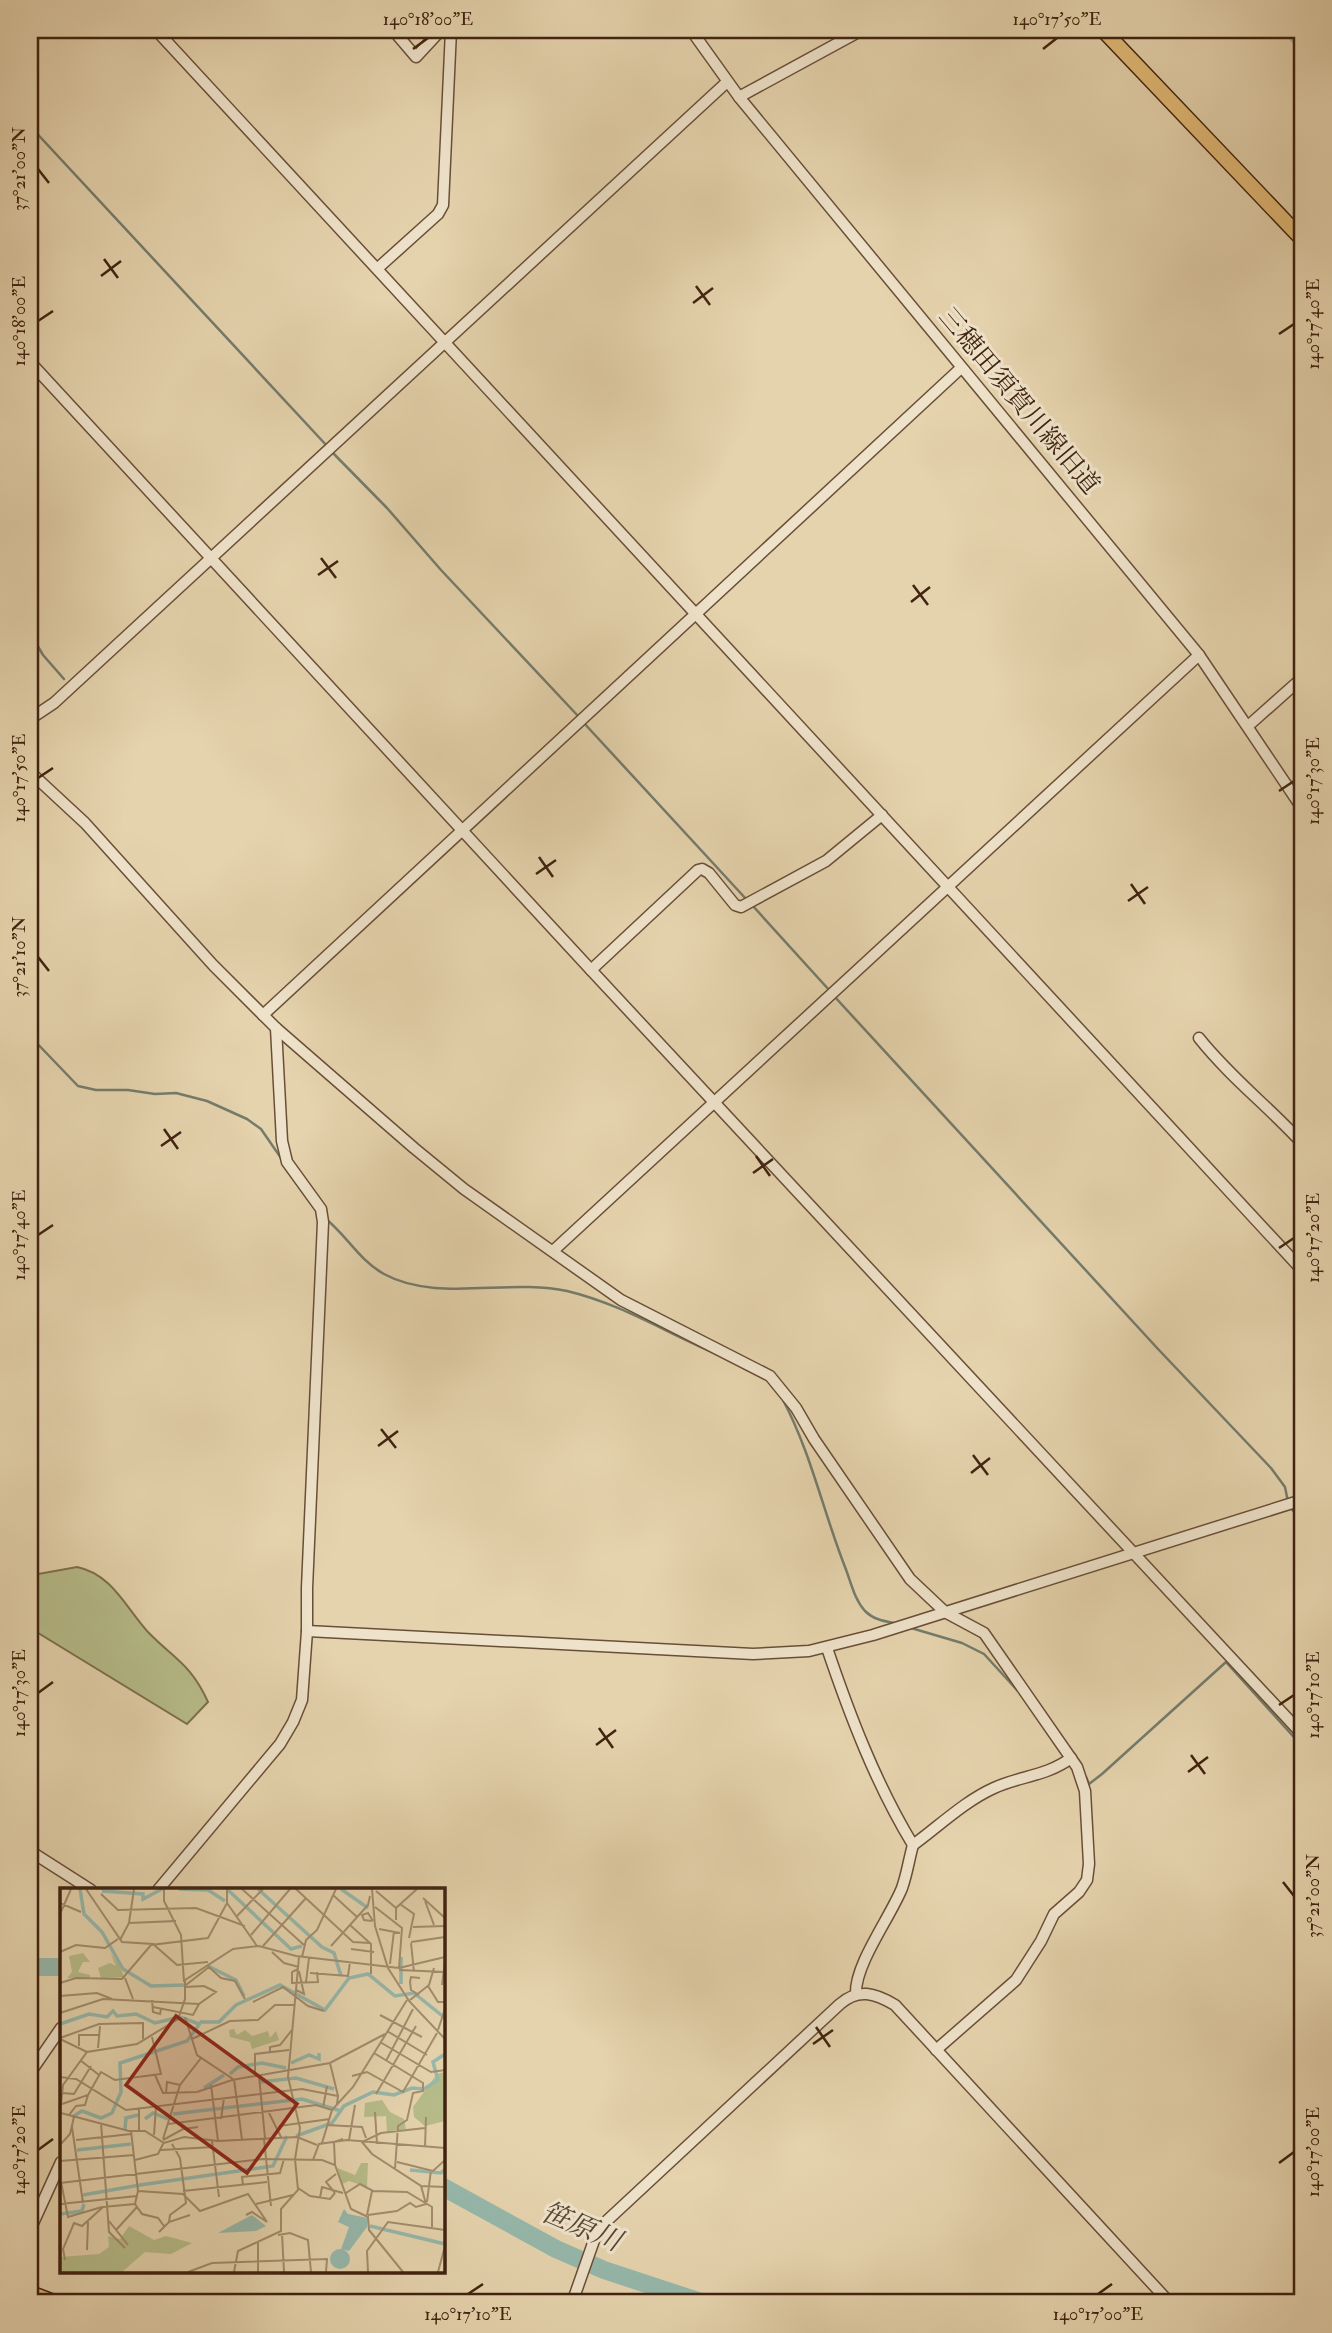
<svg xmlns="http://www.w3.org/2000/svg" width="1332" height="2333" viewBox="0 0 1332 2333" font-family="'IM FELL Double Pica','Noto Serif JP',serif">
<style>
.green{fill:#b6bc89;stroke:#7b704c;stroke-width:2}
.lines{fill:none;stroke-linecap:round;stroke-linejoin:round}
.stream{stroke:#747c6d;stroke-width:2.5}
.river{stroke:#96b8ab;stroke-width:18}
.minor-casing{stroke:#694f37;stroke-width:13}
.major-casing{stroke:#402310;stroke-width:17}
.minor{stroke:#eee2ca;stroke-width:10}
.major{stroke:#e2ba76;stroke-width:14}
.ticks{fill:none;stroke:#402310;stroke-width:2.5}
.labels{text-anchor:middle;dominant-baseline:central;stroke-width:6;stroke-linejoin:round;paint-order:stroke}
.street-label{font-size:26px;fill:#402310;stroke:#eee2ca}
.water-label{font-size:28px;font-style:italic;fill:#564837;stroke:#eee2ca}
.inset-river{fill:none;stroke:#96b8ab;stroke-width:3.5}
.inset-road{fill:none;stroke:#a38d6e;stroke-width:2}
.view{fill:#8f2418;fill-opacity:0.15;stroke:#8f2418;stroke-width:3.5}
.inset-edge{fill:none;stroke:#402310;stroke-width:3.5}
.neatline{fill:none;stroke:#402310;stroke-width:2.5}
.ticks-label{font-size:18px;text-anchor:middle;fill:#402310}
</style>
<rect width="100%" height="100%" fill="#e5d3ad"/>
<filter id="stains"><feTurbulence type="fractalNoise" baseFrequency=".00286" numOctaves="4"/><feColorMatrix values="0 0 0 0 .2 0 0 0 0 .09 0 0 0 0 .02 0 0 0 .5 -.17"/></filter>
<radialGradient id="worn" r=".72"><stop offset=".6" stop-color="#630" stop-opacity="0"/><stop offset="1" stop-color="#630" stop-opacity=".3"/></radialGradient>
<path class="green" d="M77,1567C112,1574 126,1608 148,1632C174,1659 191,1664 208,1702L187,1724L30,1628V1571L33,1575Z"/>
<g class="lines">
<g class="stream">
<path d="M30,126L328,447"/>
<path d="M332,452L387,508L441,570L579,717"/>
<path d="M30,633L43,655L64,679"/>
<path d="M583,722L747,900"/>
<path d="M752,905L830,991"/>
<path d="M834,996L1158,1349L1271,1468L1285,1487L1288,1502"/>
<path d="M30,1036L78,1086L96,1090H128L155,1094L176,1093L207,1101L247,1119L261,1129L281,1158"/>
<path d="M283,1165L312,1205"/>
<path d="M326,1219C347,1236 360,1261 384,1274C437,1303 509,1278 567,1291C622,1304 668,1334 719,1355"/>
<path d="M783,1400C811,1453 823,1511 845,1567C851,1582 854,1599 865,1611C873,1619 883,1621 894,1623"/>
<path d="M1291,1508L1294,1512L1302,1510"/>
<path d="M911,1628L962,1643L984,1654L1017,1690"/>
<path d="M1086,1777L1089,1784L1102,1774L1226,1662L1302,1746"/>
</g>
<g class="river">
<path d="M1293,30L1302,40"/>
<path d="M30,1967H61"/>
<path d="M443,2187L556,2249L604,2270L704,2303"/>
</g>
<defs>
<g id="minor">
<path d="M156,30L1302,1270"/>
<path d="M393,30L416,57L441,30"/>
<path d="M691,30L739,97L1199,655L1302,808"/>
<path d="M739,97L862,30"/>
<path d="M378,268L438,214L443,205L451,30"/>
<path d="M30,362L591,970L1302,1734"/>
<path d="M30,719L54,703L727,82"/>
<path d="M1248,726L1302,678"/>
<path d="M30,772L85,823L213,965L276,1028L414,1148L464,1189L621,1300L770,1376L796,1408L814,1439L910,1579L945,1612L984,1633L1077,1767L1085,1791L1089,1864L1087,1880L1079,1892L1054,1914L1041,1941L1016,1980L936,2050"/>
<path d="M591,970L698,870L702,869L709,873L735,905L741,907L826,861L882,815"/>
<path d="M263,1015L961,368"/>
<path d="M1199,1038C1230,1077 1269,1107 1302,1143"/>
<path d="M553,1251L1199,655"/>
<path d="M307,1631L753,1654L809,1651L873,1635L1302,1500"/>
<path d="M827,1648C850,1716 876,1784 913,1845C939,1826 965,1801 994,1788C1020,1776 1047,1776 1071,1758"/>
<path d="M30,1851L91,1890"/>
<path d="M158,1890L280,1744L293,1722L302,1700L307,1631V1588L323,1222L321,1209L287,1162L282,1141L276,1028"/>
<path d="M856,1993C855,1964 891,1916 902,1888C907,1874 909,1859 913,1845"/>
<path d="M30,2073L61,2028"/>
<path d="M30,2230L61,2162"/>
<path d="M572,2303L598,2229L840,2004C858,1988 875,1993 895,2005L1170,2303"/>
</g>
<g id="major">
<path d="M1103,30L1302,239"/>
<path d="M30,2293L56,2303"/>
</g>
</defs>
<use href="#minor" class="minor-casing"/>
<use href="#major" class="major-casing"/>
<use href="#minor" class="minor"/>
<use href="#major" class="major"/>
</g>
<path class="ticks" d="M413,49L428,38M1043,49L1057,38M38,169L49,183M104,259L118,278M101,276L121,261M696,286L710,305M693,303L713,288M38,321L53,311M1279,334L1294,324M321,558L336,578M318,575L338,561M913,585L928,605M911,602L930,587M38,778L53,768M1279,791L1294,781M539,857L553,877M536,874L556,860M1131,884L1145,904M1128,901L1148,887M38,957L49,971M164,1129L178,1149M161,1146L181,1132M756,1156L770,1176M753,1173L773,1159M38,1235L53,1225M1279,1248L1294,1238M381,1429L396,1448M378,1446L398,1431M973,1455L988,1475M971,1473L990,1458M38,1693L53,1682M1279,1705L1294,1695M599,1728L613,1748M596,1745L616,1730M1191,1755L1205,1774M1188,1772L1208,1757M1283,1882L1294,1896M816,2027L830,2047M813,2044L833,2030M38,2150L53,2139M1279,2163L1294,2152M468,2294L483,2284M1098,2294L1112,2284"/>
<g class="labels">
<g class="street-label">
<text transform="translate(1019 401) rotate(50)">三穂田須賀川線旧道</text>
</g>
<g class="water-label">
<text transform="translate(581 2227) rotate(23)">笹原川</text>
</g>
</g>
<g transform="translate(60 1888)">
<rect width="385" height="385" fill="#e5d3ad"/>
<path d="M50,64L60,79L64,89L41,90L38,80L50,75L56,78ZM23,65L30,74H23L18,84L30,87V91L7,90L12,84L9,68ZM174,141L177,147L185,142L192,148L208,143L210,150L216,143L219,152L192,161L190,154L170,149L169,142ZM385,184V233L365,238L354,229L353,219L377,186ZM322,212L330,224L344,231L346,241L327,244L326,228L304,229L305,215ZM301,275H308L307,299L289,293L282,296L277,280L295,287ZM69,338L94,352L106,348L132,355L111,366L85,364L62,384H2L0,369L39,366L49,359L48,348L60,351Z" fill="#b6bc89"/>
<path d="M284,321L288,326L308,330L307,339L289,363L281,361L289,339L278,334ZM192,327L206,338L196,343L158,345ZM270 371a10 10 0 1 1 20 0a10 10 0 1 1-20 0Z" fill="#96b8ab"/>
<path class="inset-river" d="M20,1L24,26L42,44L63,81L91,98L125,97M119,1L148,2L165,13M198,1L262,59L274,65L281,88M281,1L308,20M168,2L231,61L242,58M42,3L83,6V11L102,1M341,69V96M148,78L176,92L184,108M0,136L29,126L47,129L53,123L57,128L76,126L95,135L120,129L139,136M231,175L249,167L259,171V165M170,186L178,179L202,175L226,180M200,194L236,190L274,201M144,200L164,187M113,226L242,211L281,223M12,229L22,223L41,230L52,225L61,204L60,175L127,153L141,134H159L176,117L220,97L265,122L289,90L308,86L335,108L354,105L385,130M85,231L93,225L108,231M65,241L66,230L78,227M236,248L272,235L284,218L313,204L334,207L352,200L364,201L378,192L373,174L385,166M17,262L71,256M350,282L381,285L385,281M80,297L213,278L227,248M23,307L80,297M0,326L22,323L24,316M310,338L385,356"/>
<path class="inset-road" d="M26,1L62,54L93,56L117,77L148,74M104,1V13L121,47L124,94M182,1L244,57M236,1L293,54L310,55M312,1L315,38L328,80L349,113L385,151M316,3L336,20M41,6L58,22L136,20L185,38M273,7L297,29M363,10L385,30M365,13L374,37M0,15L21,24M167,15L197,58M340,16L354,26L349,50M315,19L342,40L339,80M0,26L11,1M177,28L203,1M336,32V20L357,1M312,33L304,32L302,27L308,25L313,33M69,35L116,33M290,37L311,56V86M353,39L385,38M319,41L340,45M191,47L230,1M60,52L69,35L74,1M351,54L385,49M351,55L354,84M203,58L246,10M271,58L308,17L310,8M291,61L314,64M0,64L16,57L45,60L58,51M212,64L224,75L239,79M242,69L246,52L257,42L276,1M330,76L334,43M238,81L232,84V95L258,94L257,84M339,82L385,84M250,85L288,88L290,74M65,90L73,111M246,94L249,70M0,95L16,90L62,91L91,57L148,50L167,15V1M126,97L149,79L161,90L175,93L185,111M382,97L385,73M368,98L378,114H385M236,102L244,106L239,83M359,107L351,102L350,94L351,89L360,90M0,108L37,105L52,111M92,112L93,124L100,126L101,121M350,112L369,97L374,80M193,114L223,99L248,118L264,123M93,119L133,127L139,116L156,104L144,98L125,99M0,125L43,111L139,116M320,127L362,149M125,129L137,167L173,191M378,142L385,121M327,143L367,167M0,150L39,136L83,135V151M0,151L27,164M132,151L170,133L198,132L215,117H235M320,154L371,184L385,182M19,158V147H40M38,160L40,138M210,164V159L220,157L232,142M314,165L363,195V203L353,205L347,232L338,238L335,281M20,172L39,187M326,173L353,121M270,175L278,208M95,187L103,205L137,204L172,192L270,175L325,146M199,188L205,250M292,188L307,184L343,204L377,145M0,189L16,191L66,222L242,201L278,208L277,216M195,189V166L229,162M174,191L182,252M151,197L158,253M2,205L14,206L31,178M106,205L107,194L120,197M316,206L356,138M2,216L28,207L41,184L55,192L101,186L92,149M79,220V242M263,220L267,198M315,224L317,256M1,225L69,243H85L104,255L124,249L158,253L237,249L257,257M209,225L222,251M0,226L3,197L27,164L77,156L118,131L125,111V92L173,61L199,58L236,68L339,80L385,69M9,227L16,218L25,217L28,207M161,231L164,210M41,235L49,344L65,360M108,236L256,217L272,222M267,237L302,239L306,250M219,238L270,231M12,239L23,315M365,240L321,245L302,254L312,266L361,298L366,316M71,243L78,303L75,316M94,247L96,218M103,251L120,197L141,170M204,251L211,318M16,252L71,246M103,252L123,241L138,239M289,252L295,217M152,253L159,309M262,255L272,222L293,199L347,112M0,257L10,246L14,229M365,259L366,229M101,262L153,259M75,272L98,266L104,254M253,272L259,256L287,252L385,260M0,273L74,267M337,274L373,283L385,272M275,277L274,254L283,251M1,294L8,329L42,319M0,295L203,271L262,272L275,277L291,321L308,329L309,342L343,384M183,297L182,289L220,285L224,271M361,298L385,299M238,300L250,308L270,311L275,305M78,303L123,306L140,323L188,306L207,334L192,324L186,327M123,303L207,294M275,305L266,294L276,286M286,305L300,296L313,303L347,304L372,319V339M260,310L262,299L283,305M367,314L371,282M0,316L77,308M75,316L82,326L98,330L104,338M196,316L233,307M307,327L312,303M308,327L337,323L350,315L356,319L366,316M49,333L68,357M109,334L110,327L126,315L120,270L112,256M56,342L77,319M99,344L109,334L130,327M222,346L224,384M218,347L230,345L248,352L251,384M198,355V384M27,362L28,334M5,372L3,361L14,335L22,338L43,319L75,316M128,384L152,375L267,371L266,384M174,384L178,363L221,343V321L238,302L235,271L240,240L228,189L239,69M308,384L307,363L328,334L385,342M378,384L385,358"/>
<path class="view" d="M116,128L237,216L187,285L66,197Z"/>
<rect width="385" height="385" class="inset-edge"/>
</g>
<rect width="1332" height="2333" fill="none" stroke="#e5d3ad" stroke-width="77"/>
<rect x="38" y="38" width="1256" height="2256" class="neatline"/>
<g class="ticks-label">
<text x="428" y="25">140°18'00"E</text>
<text x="1057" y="25">140°17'50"E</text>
<text transform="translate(19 169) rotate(-90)" y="6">37°21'00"N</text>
<text transform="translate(19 321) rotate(-90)" y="6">140°18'00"E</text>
<text transform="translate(1313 324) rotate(-90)" y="6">140°17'40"E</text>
<text transform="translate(19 778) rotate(-90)" y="6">140°17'50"E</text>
<text transform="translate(1313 781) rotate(-90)" y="6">140°17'30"E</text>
<text transform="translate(19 957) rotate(-90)" y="6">37°21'10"N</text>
<text transform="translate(19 1235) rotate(-90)" y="6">140°17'40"E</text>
<text transform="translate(1313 1238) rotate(-90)" y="6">140°17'20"E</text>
<text transform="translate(19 1693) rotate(-90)" y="6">140°17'30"E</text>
<text transform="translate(1313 1695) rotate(-90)" y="6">140°17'10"E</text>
<text transform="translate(1313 1896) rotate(-90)" y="6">37°21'00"N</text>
<text transform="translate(19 2150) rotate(-90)" y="6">140°17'20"E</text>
<text transform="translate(1313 2152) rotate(-90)" y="6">140°17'00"E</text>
<text x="468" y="2320">140°17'10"E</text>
<text x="1098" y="2320">140°17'00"E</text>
</g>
<rect width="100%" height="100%" filter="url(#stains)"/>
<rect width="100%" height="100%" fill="url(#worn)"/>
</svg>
